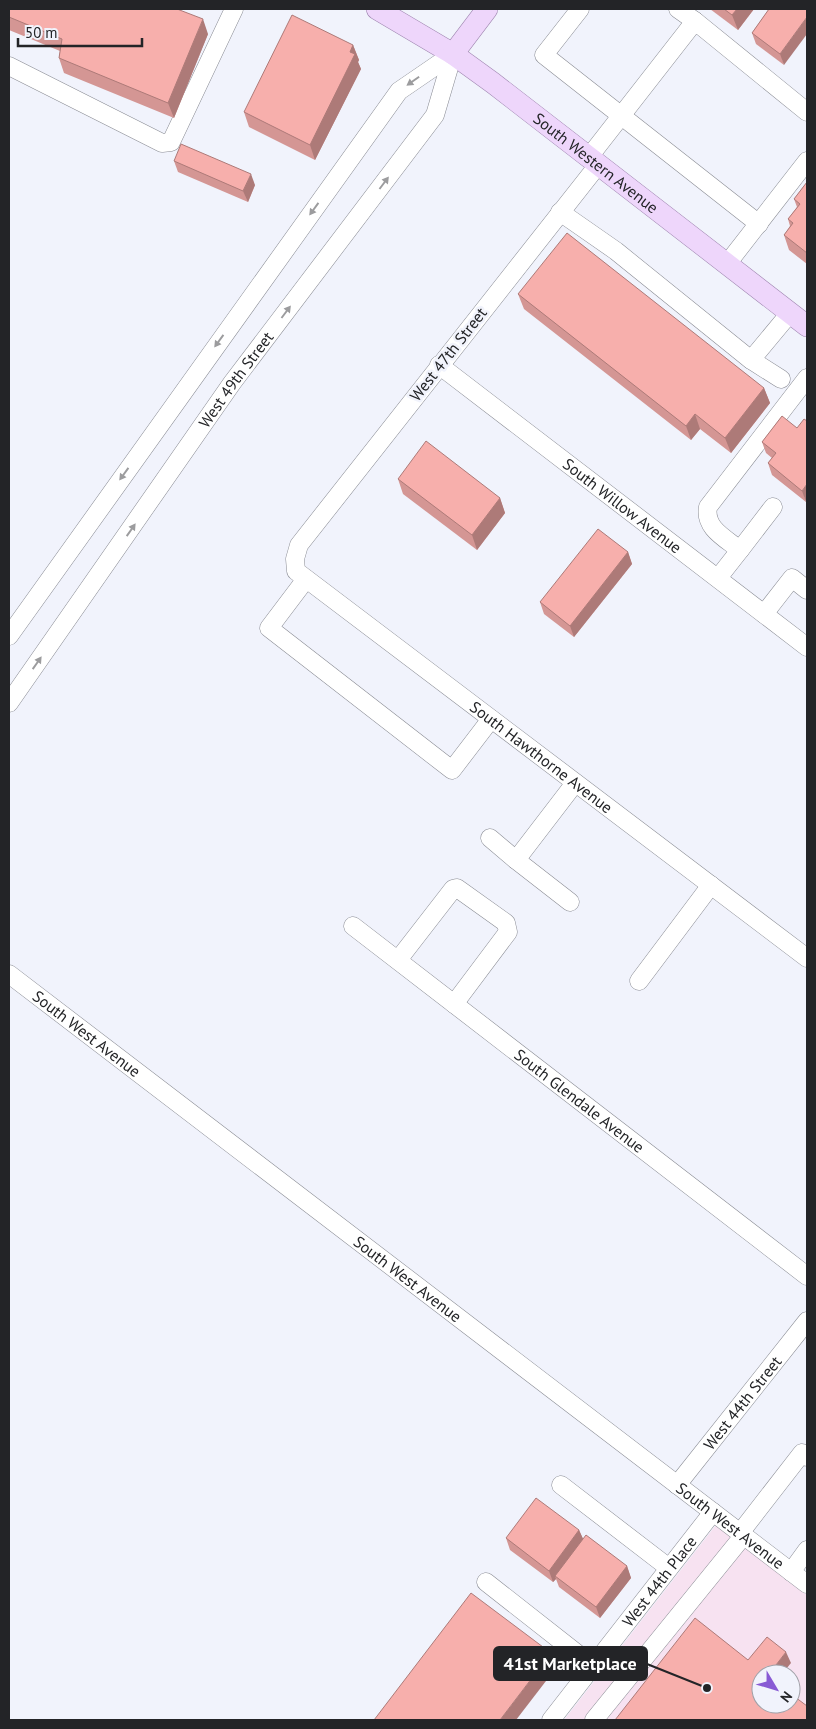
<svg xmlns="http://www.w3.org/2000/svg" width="816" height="1729" viewBox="0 0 816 1729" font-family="'PT Sans',sans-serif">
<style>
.commercial{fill:#f7e2f1;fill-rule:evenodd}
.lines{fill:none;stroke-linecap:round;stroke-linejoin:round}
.minor-casing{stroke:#898b93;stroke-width:19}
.major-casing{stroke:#9f86b0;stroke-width:22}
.minor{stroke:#fff;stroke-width:18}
.major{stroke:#eed6fb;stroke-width:21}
.wall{fill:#d49694}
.shaded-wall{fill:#ad7a78}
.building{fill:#f7afac;stroke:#ad7a78}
.oneway{fill:#9c9c9e}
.labels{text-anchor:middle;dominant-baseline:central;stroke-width:5;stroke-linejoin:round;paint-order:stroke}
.street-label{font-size:16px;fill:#232427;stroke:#f1f3fc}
.leader{fill:none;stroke:#232427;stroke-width:2}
.callout-dot{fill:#232427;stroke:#f1f3fc;stroke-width:2}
.callout{fill:#232427;stroke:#232427;stroke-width:2}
.callout-label{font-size:18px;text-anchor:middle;font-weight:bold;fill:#fff}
</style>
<rect width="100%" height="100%" fill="#f1f3fc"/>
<path class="commercial" d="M716,1525L807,1595V1720H564ZM761,1674H791V1704H761Z"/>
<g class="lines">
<defs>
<g id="minor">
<path d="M580,9L544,55L759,224"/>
<path d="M678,9L695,21"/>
<path d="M9,66L162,143L171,142L234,9"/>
<path d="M589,157L695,21L807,112"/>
<path id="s1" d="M598,165L299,545L295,559L296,571L807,958"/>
<path d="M560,212L616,251L751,360"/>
<path d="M727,264L807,161"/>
<path id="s2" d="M439,365L807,647"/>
<path d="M781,379L751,360L790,313"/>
<path d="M740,550L773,507"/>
<path d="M718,578L740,550C725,538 704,528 708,507L807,378"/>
<path d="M306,579L269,628L452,770L491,719"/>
<path d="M764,614L792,578L807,590"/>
<path d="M9,636L399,91L453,54"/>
<path id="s3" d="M9,703L232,383L435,115L453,54"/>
<path d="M490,838L516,860"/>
<path d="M570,902L516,860L575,783"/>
<path id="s4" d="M353,926L807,1276"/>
<path d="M398,960L453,889L457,888L506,923L508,932L454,1004"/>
<path id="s5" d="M9,974L807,1584"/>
<path d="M639,981L711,885"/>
<path d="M561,1485L669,1568"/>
<path id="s6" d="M677,1485L807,1321"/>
<path d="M740,1533L802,1453L807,1457"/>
<path d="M791,1572L807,1550"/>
<path d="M486,1582L593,1666"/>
<path id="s7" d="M551,1720L713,1512"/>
<path d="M594,1720L744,1535"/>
</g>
<g id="major">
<path id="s8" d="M377,9L453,54L493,83L807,326"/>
<path d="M453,54L487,9"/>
</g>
</defs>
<use href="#minor" class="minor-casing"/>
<use href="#major" class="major-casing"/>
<use href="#minor" class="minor"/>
<use href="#major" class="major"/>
</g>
<g class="wall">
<path d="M9,9L208,34L174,118L64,73L59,58L60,51L9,30Z"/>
<path d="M710,9H754L738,30Z"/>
<path d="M769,9L784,65L756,44L752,33Z"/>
<path d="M353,45L359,60L358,62L361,69L315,160L249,127L244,112Z"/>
<path d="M174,161L255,185L248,202L178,172Z"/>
<path d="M807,182V264L789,250L784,235L790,226L788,219L797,207L794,199Z"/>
<path d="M518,294L764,388L770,403L731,453L700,429L691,440L524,309Z"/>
<path d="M782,416L806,502L772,475L768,463L772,458L766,453L762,442Z"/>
<path d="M398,479L500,498L505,513L477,550L403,494Z"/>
<path d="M628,552L632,564L574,637L544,614L540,602Z"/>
<path d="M579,1530L583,1539L627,1566L631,1578L600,1618L559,1587L556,1579L553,1582L510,1550L506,1538Z"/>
</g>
<g class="shaded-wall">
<path d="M737,9H754L738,30L732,15Z"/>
<path d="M807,17V34L784,65L780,54Z"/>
<path d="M203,19L208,34L174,118L168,103Z"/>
<path d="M353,45L359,60L358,62L361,69L315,160L310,145Z"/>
<path d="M251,174L255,185L248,202L243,191Z"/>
<path d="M764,388L770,403L731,453L725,438Z"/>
<path d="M695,414L700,429L691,440L686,426Z"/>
<path d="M807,484V501L806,502L802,491Z"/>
<path d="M500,498L505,513L477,550L472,535Z"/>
<path d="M628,552L632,564L574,637L570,626Z"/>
<path d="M579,1530L584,1541L555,1576L556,1579L553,1582L549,1571Z"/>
<path d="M627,1566L631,1578L600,1618L596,1607Z"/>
<path d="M786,1652L791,1663L782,1674H769Z"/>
<path d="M551,1653L556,1668L516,1720H500Z"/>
</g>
<g class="building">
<path d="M9,9H177L203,19L168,103L59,58L62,39L9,17Z"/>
<path d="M724,9H737L732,15Z"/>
<path d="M769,9H807V17L780,54L752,33Z"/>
<path d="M292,15L353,45L350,52L355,54L310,145L244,112Z"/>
<path d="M181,144L251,174L243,191L174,161Z"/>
<path d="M807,182V253L784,235L793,223L788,219L800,204L794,199Z"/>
<path d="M567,233L764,388L725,438L695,414L686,426L518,294Z"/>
<path d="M782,416L797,428L804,419L807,421V484L802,491L768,463L776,453L762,442Z"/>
<path d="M426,441L500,498L472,535L398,479Z"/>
<path d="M598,529L628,552L570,626L540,602Z"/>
<path d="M536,1498L579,1530L549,1571L506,1538Z"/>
<path d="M586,1535L627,1566L596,1607L555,1576Z"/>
<path d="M471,1593L551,1653L500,1720H374Z"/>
<path d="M695,1618L748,1660L767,1637L786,1652L769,1674H761V1704H791V1694L807,1706V1720H615Z"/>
</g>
<defs><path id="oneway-solid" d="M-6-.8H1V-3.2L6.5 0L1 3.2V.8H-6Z" transform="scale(1.25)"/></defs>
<g class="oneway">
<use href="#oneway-solid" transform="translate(413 81) rotate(145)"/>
<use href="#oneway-solid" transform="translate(384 183) rotate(-53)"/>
<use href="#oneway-solid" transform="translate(314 209) rotate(126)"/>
<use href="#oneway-solid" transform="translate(286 312) rotate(-53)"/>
<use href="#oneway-solid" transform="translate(219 341) rotate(126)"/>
<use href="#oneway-solid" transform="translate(124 474) rotate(126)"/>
<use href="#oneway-solid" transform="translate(131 530) rotate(-55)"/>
<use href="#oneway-solid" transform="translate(37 663) rotate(-55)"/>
</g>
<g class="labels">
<g class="street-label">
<text stroke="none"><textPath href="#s8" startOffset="268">South Western Avenue</textPath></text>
<text transform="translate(448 354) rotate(-52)">West 47th Street</text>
<text stroke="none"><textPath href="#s3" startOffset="395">West 49th Street</textPath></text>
<text stroke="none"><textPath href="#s2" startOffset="231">South Willow Avenue</textPath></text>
<text stroke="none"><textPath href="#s1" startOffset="818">South Hawthorne Avenue</textPath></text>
<text stroke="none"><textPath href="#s5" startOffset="98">South West Avenue</textPath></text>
<text stroke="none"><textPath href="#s4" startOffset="286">South Glendale Avenue</textPath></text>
<text stroke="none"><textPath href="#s5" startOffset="502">South West Avenue</textPath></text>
<text stroke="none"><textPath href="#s6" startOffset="105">West 44th Street</textPath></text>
<text stroke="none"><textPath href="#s5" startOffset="908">South West Avenue</textPath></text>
<text stroke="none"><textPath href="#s7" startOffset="176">West 44th Place</textPath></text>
</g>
</g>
<path class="leader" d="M707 1688L647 1664"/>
<circle class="callout-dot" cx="707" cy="1688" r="5"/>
<rect class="callout" x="494" y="1647" width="153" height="33" rx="5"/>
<g class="callout-label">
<text x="570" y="1670">41st Marketplace</text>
</g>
<rect width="816" height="1729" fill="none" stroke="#232427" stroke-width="20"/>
<g transform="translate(776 1689) rotate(128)"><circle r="24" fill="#f1f3fc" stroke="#9fa0a7"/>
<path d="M0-4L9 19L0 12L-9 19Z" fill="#885ad4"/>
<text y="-8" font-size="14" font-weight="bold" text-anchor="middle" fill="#232427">N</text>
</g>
<path d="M18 38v8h124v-8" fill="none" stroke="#232427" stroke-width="2.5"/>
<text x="25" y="38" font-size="15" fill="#232427" stroke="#f1f3fc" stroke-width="4" paint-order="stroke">50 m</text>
</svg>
